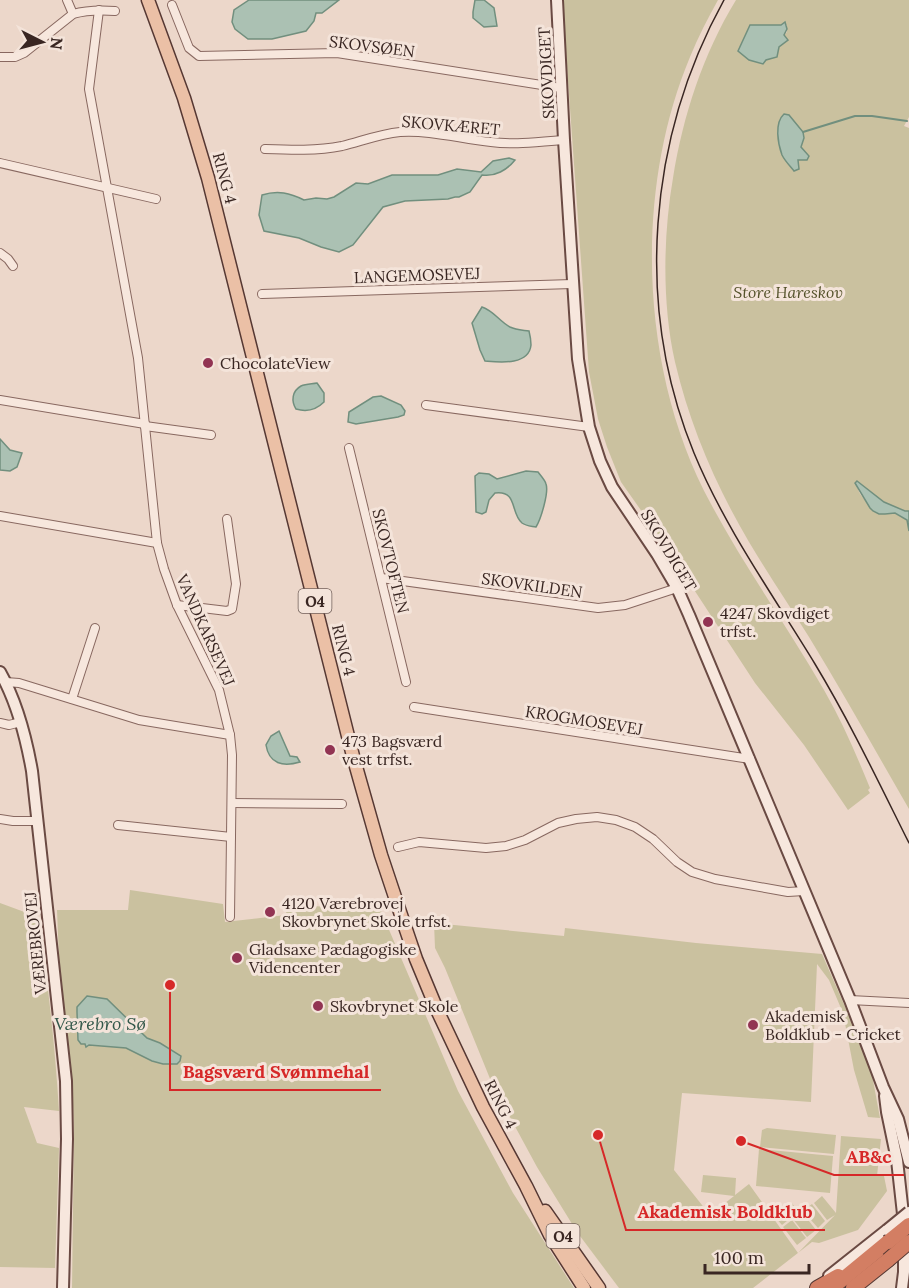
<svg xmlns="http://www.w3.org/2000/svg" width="909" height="1288" viewBox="0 0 909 1288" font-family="Lora,serif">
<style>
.green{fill:#cac19f;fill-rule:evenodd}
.water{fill:#abc1b3;stroke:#718f7e;stroke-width:1.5}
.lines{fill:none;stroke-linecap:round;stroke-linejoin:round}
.stream{stroke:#718f7e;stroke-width:2}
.street-casing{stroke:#886860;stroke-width:10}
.secondary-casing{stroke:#6a4a43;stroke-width:14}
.primary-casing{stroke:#563833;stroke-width:15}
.highway-casing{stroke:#563833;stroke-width:16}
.street{stroke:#f7e7dd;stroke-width:8}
.secondary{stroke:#f7e7dd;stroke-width:10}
.primary{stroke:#ebc0a6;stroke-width:12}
.highway{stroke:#d37e63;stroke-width:14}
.tram{stroke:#392622;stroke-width:1.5}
.secondary-bridge-casing{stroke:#6a4a43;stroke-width:14;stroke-linecap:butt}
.highway-bridge-casing{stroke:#563833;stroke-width:16;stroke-linecap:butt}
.secondary-bridge{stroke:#f7e7dd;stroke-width:10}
.highway-bridge{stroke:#d37e63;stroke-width:14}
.poi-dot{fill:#923453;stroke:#f4e4da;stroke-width:2}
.labels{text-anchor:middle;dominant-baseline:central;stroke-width:6;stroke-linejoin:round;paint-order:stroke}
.shield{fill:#f4e4da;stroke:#715f59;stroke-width:1.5}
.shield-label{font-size:15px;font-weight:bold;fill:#392622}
.street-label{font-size:16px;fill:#392622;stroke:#f4e4da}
.park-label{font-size:16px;font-style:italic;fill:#54522a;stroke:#f4e4da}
.poi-label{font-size:16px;fill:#392622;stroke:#f4e4da;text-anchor:start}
.water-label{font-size:18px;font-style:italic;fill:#33584a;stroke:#f4e4da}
.leader{fill:none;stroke:#d62828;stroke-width:2}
.callout-dot{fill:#d62828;stroke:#f4e4da;stroke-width:2}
.callout-label{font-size:18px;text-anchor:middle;font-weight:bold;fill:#d62828;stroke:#f4e4da;stroke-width:6;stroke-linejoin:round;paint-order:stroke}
</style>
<rect width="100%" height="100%" fill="#ecd7ca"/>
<g class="green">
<path d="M564,0H718C708,18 698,37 690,57C633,193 640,374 711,504C745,568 788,627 824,690C842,721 856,754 870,788L868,790L870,793L848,810L804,745L755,683L657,533L621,482L607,447L598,419L589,372L564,25Z"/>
<path d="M736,0H909V117L904,126L909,128V511H905L884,502L857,481C856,498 873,506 885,514L894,513L907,520L909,529V809C876,752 844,694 809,637C789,605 768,574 749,542C716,486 690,426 675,362C662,304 663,236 673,178C683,116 703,54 736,0ZM750,25H787V32L784,35L787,40L779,47L776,57L765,60L738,51ZM789,115L804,138L800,147L807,160L798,159Z"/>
<path d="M130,890L223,904L225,922L286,915L287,904L381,911L458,1091L513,1193L574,1288H72L74,1132L72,1078L59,959L57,910H128Z"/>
<path d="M0,903L38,917C48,981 55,1046 59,1111L24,1107L37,1143L59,1148L55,1268L0,1267Z"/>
<path d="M434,923L564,936L565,928L696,943L822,954L870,1064L880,1118L868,1117L854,1070L843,1013L829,980L817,964L811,1102L682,1093L674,1170L710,1215L734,1196L701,1192L703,1175L736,1178L735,1195L749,1184L798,1253L835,1215L827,1220L814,1203L822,1196L836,1213L841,1136L881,1139L877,1176H884L887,1191L858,1230L819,1243L812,1242L753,1288H619L577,1232L537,1167L493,1086L445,968L435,948Z"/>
<path d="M767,1128L836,1135L834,1154L760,1147L762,1130Z"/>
<path d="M759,1149L833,1156L830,1193L756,1186Z"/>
<path d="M792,1203L798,1212L782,1225L774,1216Z"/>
<path d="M812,1204L825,1221L818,1228L803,1211Z"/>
<path d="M802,1212L816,1230L807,1237L793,1219Z"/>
<path d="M792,1220L806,1238L797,1245L783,1227Z"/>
</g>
<g class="water">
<path d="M249,0H339L322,13H316L314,21L306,31L272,39H248L235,29L232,22L234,10Z"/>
<path d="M475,0H484L494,8L497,26L484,27L473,18V12Z"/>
<path d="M785,22L787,29L784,35L788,40L779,47L777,57L766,60L763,64L749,60L738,51L750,25H781Z"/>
<path d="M784,114L789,115L803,132L804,138L801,147L809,156L807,160H798L799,169L794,171C790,166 785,161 782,155C778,144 774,123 784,114Z"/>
<path d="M509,158L515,160C507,170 495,177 482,175L470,192L459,197H455L448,199L405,201L383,207L353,245L339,252L321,247L299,238L264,231L259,215L262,195C278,190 290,193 304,200L316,198L327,199L334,197L356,183L368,184L392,175H438L457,169L481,172L493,161Z"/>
<path d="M482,307C494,311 499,321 510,327C516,330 522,330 529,331C530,335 531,341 531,345C529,366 498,362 485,361L480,350L472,323Z"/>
<path d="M317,383L324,393V402C316,410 306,412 296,409C291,401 292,391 301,386C306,384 312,384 317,383Z"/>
<path d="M381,396L401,405L405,411L404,415L398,417L356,424L348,422L349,412L373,397Z"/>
<path d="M0,439L10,450L22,453L17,467L10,471L0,470Z"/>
<path d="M526,471L538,472C541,476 545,480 546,484C549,492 541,519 536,527C531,526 526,526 522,523C510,513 518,490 495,493L489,500L486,512L482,514L476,512L475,476L479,473L489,474L497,479Z"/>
<path d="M857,481L884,502L905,511H909V531L907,520L895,513L885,514H879L873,511L870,508L855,483Z"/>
<path d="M279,731L290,756L297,757L300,762C283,767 269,764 266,745L271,736Z"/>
<path d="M87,996L107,999L147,1038L160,1043L181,1056L180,1061L177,1064H163L152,1061L126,1048L89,1045L86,1047L85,1044H81L78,1040L77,1012V1007Z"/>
</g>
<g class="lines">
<path class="stream" d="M803,132L855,116H872L907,121"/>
<defs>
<g id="street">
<path d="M67,0L73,14"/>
<path d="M172,5L189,48L199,56L337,53L561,88"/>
<path d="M99,10L89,89L138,358L157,543L164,569L177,605L219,690L230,735L232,755L230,917"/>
<path d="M0,57H15L24,53L73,14C87,10 101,10 115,11"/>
<path d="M265,149C291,150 317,151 342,146C362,141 380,134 400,132C430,130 461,139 491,142C515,145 540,142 564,140"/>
<path d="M0,163L156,199"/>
<path d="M0,253L8,259L13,266"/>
<path d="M262,294L572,284"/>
<path d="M0,400L145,424"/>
<path d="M426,405L589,427"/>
<path d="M145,426L211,435"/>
<path d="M349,448L406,682"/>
<path d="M0,516L157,543"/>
<path d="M381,578L598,608L625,605L677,588"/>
<path d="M177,605L227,611L232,609L236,584L227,519"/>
<path d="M6,682L19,683L139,720L230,735"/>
<path d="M72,699L95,628"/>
<path d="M414,707L750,759"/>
<path d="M0,723L9,725L21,722"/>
<path d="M232,803L342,804"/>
<path d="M0,819L13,821H37"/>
<path d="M118,825L231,837"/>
<path d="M398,847L419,842L486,848L506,846L525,840L558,823L576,819L597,817L616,820L635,827L653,839L677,862L692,872L715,879L788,892L804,891"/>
<path d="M850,1000L909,1003"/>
</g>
<g id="secondary">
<path d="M557,0L564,140L578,359L589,427L600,461L612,487L657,554L677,588L689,615L850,1000L883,1087L898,1119L909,1162"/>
<path d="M0,672C17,702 26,737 32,771L66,1081L67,1139L63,1288"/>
<path d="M885,1096L887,1112L897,1160L904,1223"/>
<path d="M829,1276L887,1230"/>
<path d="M902,1288L904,1272V1241"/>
</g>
<g id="primary">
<path d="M148,0L184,98L208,178L353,756L381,855L400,912L416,959L438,1012L483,1107L526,1186L550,1235L584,1288"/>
<path d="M545,1211L599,1288"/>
</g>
<g id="highway">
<path d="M817,1288L838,1276"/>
<path d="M832,1288L888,1242"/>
<path d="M853,1288L888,1260"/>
</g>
</defs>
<use href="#street" class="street-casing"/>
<use href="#secondary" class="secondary-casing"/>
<use href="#primary" class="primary-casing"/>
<use href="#highway" class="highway-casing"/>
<use href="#street" class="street"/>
<use href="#secondary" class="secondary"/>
<use href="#primary" class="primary"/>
<use href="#highway" class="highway"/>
<path class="tram" d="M724,0C648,138 634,306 694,453C725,528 773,595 815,664C850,722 879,783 909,843"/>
<defs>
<path id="secondary-bridge" d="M887,1230L909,1212"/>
<g id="highway-bridge">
<path d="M888,1242L909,1225"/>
<path d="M888,1260L909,1242"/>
</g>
</defs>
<use href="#secondary-bridge" class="secondary-bridge-casing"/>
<use href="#highway-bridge" class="highway-bridge-casing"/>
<use href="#secondary-bridge" class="secondary-bridge"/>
<use href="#highway-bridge" class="highway-bridge"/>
</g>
<g class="poi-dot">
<circle cx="208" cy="363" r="6"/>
<circle cx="708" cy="622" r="6"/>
<circle cx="330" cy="750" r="6"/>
<circle cx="270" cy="912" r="6"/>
<circle cx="237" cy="958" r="6"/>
<circle cx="318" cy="1006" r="6"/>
<circle cx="753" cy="1025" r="6"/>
</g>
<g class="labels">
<g class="shield">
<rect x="298.5" y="589" width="33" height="24" rx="4.5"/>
<rect x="546.5" y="1224" width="33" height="24" rx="4.5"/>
</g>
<g class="shield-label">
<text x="315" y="601">O4</text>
<text x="563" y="1236">O4</text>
</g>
<g class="street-label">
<text transform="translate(372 46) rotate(7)">SKOVSØEN</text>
<text transform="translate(546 73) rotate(-93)">SKOVDIGET</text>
<text transform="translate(451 125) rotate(5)">SKOVKÆRET</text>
<text transform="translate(225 178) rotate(75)">RING 4</text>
<text transform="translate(417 275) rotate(-2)">LANGEMOSEVEJ</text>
<text transform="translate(669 550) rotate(59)">SKOVDIGET</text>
<text transform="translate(391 561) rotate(76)">SKOVTOFTEN</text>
<text transform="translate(532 585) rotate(8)">SKOVKILDEN</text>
<text transform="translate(206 630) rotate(66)">VANDKARSEVEJ</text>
<text transform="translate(344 650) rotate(76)">RING 4</text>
<text transform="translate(584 720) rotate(9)">KROGMOSEVEJ</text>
<text transform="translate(35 943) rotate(-96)">VÆREBROVEJ</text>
<text transform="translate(501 1104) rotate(63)">RING 4</text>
</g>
<g class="park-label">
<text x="788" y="292">Store Hareskov</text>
</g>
<g class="poi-label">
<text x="220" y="363">ChocolateView</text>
<text x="720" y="613">4247 Skovdiget<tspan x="720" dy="18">trfst.</tspan></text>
<text x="342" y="741">473 Bagsværd<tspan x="342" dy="18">vest trfst.</tspan></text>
<text x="282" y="903">4120 Værebrovej<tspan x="282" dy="18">Skovbrynet Skole trfst.</tspan></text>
<text x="249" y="949">Gladsaxe Pædagogiske<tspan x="249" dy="18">Videncenter</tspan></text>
<text x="330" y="1006">Skovbrynet Skole</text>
<text x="765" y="1016">Akademisk<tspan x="765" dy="18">Boldklub - Cricket</tspan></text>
</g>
<g class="water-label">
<text x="100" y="1023">Værebro Sø</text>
</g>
</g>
<path class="leader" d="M170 985L170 1090H381M741 1141L834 1175H904M598 1135L626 1230H825"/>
<g class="callout-dot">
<circle cx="170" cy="985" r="6"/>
<circle cx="741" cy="1141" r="6"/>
<circle cx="598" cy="1135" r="6"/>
</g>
<g class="callout-label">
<text x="276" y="1078">Bagsværd Svømmehal</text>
<text x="869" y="1163">AB&amp;c</text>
<text x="725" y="1218">Akademisk Boldklub</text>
</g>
<g transform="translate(42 42) rotate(96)" stroke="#f4e4da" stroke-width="4.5" paint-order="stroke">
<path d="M0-4.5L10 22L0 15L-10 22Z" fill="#392622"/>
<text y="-9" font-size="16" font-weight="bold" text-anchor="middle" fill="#392622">N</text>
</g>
<path d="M705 1264v9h104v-9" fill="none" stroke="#392622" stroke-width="3"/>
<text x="714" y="1264" font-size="18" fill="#392622" stroke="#f4e4da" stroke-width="4.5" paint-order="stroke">100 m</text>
</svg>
